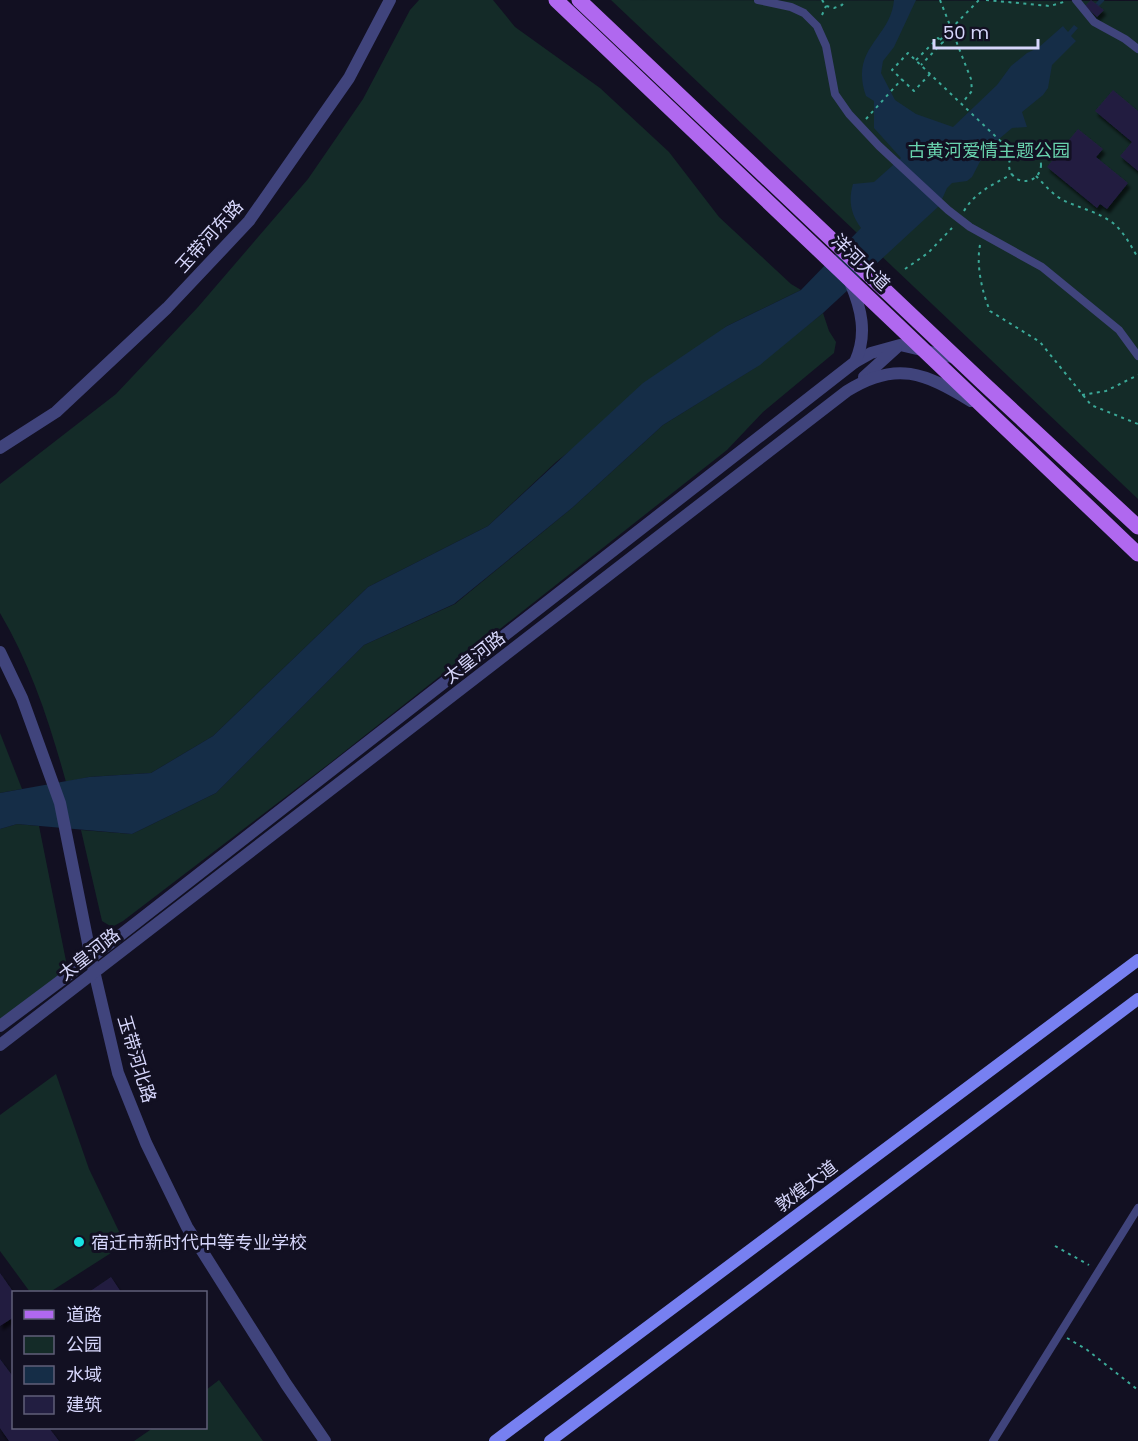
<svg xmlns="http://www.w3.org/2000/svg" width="1138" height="1441" viewBox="0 0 1138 1441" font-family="Poppins,'Noto Sans SC',sans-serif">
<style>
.green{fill:#142b28}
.water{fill:#152d47}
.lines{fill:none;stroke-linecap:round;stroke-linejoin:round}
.stream{stroke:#152d47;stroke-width:4.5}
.building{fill:#221e41;filter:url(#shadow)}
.path{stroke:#3ba998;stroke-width:2;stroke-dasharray:3 4.5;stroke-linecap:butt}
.service{stroke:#40447c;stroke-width:8}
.tertiary{stroke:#40447c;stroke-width:12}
.secondary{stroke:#7780f1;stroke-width:12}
.primary{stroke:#b068ef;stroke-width:15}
.poi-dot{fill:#18e4e4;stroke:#121022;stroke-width:2}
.labels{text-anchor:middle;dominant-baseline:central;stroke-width:6;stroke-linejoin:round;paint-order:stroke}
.park-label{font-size:18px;fill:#69d3ae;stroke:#121022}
.street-label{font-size:18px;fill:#d6d6fb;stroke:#121022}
.poi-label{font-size:18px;fill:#d6d6fb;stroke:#121022;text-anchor:start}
</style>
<defs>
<filter id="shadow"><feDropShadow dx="2.5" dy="4.5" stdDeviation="1.5" flood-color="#0009"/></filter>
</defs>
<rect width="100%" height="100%" fill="#121022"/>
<g class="green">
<path d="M419,0H493L515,27L600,88L669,152L719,217L791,284L801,290L727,326L556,462L488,526L368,587L213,736L151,773L89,777L66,782C50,724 31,665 0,613V484L116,394L198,307L308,179L363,99L410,10Z"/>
<path d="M611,0L1138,1V499Z"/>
<path d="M823,313L829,331L836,342L834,353L763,412L727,450L330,763L123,921L112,927L102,921L81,830L132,834L216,793L364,645L455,604L572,508L663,425L753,369Z"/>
<path d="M0,733L22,789L0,793Z"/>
<path d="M17,824L39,826L66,961L62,973L0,1019V829Z"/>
<path d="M56,1074L89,1169L125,1244L50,1292H30L0,1251V1115Z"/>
<path d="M219,1380L263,1441H134L153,1428H206V1390Z"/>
</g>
<path class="water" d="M894,0H916L894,47L883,61L881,73L895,100L916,114L953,127L997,85L1011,66L1027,53L1038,48L1063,26L1068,32L1074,25L1078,28L1071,36L1076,41L1052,65L1048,88L1043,95L1022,112L1027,127L1012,128L986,150L972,177L967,181L952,183L947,188L939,206L823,313L760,365L663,425L572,508L454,604L364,645L216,793L132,834L17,824L0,829V793L89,777L151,773L213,736L368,587L488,526L643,383L727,326L801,290L861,228C851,214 848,201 853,184L874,182L901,158L874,128V101L866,96C849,48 891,38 894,0Z"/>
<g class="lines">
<path class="stream" d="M1098,4L1102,0"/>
</g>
<g class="building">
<path d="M1091,0L1104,10L1097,17L1085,6Z"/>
<path d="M1113,90L1138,111V171L1120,156L1132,142L1095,111Z"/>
<path d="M1078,129L1103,149L1096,157L1128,183L1107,209L1100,204L1097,208L1047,167Z"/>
<path d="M0,1273L14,1293V1317L0,1326Z"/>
<path d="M111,1277L121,1292H89Z"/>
<path d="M0,1359L14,1378V1428H49L59,1441H9L0,1428Z"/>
</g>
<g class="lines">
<g class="path">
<path d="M822,0L826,6L834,8L842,5L845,0"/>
<path d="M940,0L971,79L972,91L962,103"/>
<path d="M986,0L1050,6L1067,1"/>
<path d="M822,15L826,6"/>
<path d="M940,40L979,0"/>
<path d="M916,60L938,38L943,42L921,65"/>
<path d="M930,74L914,91L892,70L908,53L1014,154"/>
<path d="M866,119L902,79"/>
<circle cx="1025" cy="165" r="16"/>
<path d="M1036,176C1044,184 1051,193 1061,199C1078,208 1097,211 1113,223C1124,232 1131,246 1138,258"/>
<path d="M964,211C975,192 994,184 1012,174"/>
<path d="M980,245C976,265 982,292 990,311L1040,342L1091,405L1138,424"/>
<path d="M905,269L928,253L952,228"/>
<path d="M1082,395L1106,391L1138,375"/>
<path d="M1055,1246L1089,1265"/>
<path d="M1067,1338L1086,1349L1138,1390"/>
</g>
<g class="service">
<path d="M758,0L791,7L804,13L817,26L826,46L835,94L849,114L879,146L948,210L970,227L1042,267L1119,330L1138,356"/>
<path d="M1076,0L1094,22L1125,39L1138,49"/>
<path d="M993,1441L1138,1208"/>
</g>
<g class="tertiary">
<path d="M855,362L871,353L900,345L956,358"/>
<path d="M864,377L896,348"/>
<path d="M0,448L56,412L167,308L249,221L349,78L390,0"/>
<path d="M0,652L22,698L60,803L91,958L118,1073L146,1143L187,1227L286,1384L325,1441"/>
<path d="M0,1026L91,958L855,362C868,334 861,308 850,282"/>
<path d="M0,1045L847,391C896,360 925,373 971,401"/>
</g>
<g class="secondary">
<path d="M495,1441L1138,960"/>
<path d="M550,1441L1138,999"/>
</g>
<g class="primary">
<path d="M556,0L1138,554"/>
<path d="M579,0L983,383L1138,527"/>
</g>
</g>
<circle class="poi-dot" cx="79" cy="1242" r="6"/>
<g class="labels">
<g class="park-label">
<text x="989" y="150">古黄河爱情主题公园</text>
</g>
<g class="street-label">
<text transform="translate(209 236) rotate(-48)">玉带河东路</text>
<text transform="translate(861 262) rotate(44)">洋河大道</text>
<text transform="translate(474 657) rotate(-38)">太皇河路</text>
<text transform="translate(89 954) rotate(-38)">太皇河路</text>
<text transform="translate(137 1059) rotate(73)">玉带河北路</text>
<text transform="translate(806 1186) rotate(-37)">敦煌大道</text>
</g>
<g class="poi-label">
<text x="91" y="1242">宿迁市新时代中等专业学校</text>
</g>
</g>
<rect x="12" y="1291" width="195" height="138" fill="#121022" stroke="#605f79" stroke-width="1.5"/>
<rect x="24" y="1310" width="30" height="9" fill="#b068ef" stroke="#605f79" stroke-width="1.5"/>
<text x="66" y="1321" font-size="18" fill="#d6d6fb">道路</text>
<rect x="24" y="1336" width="30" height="18" fill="#142b28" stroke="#605f79" stroke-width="1.5"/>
<text x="66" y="1351" font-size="18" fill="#d6d6fb">公园</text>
<rect x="24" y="1366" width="30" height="18" fill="#152d47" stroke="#605f79" stroke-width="1.5"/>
<text x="66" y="1381" font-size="18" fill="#d6d6fb">水域</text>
<rect x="24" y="1396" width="30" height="18" fill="#221e41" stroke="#605f79" stroke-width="1.5"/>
<text x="66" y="1411" font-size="18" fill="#d6d6fb">建筑</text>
<path d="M934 39v9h104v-9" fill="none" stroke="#d6d6fb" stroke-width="3"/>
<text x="943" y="39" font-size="18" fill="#d6d6fb" stroke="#121022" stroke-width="4.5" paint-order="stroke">50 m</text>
</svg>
